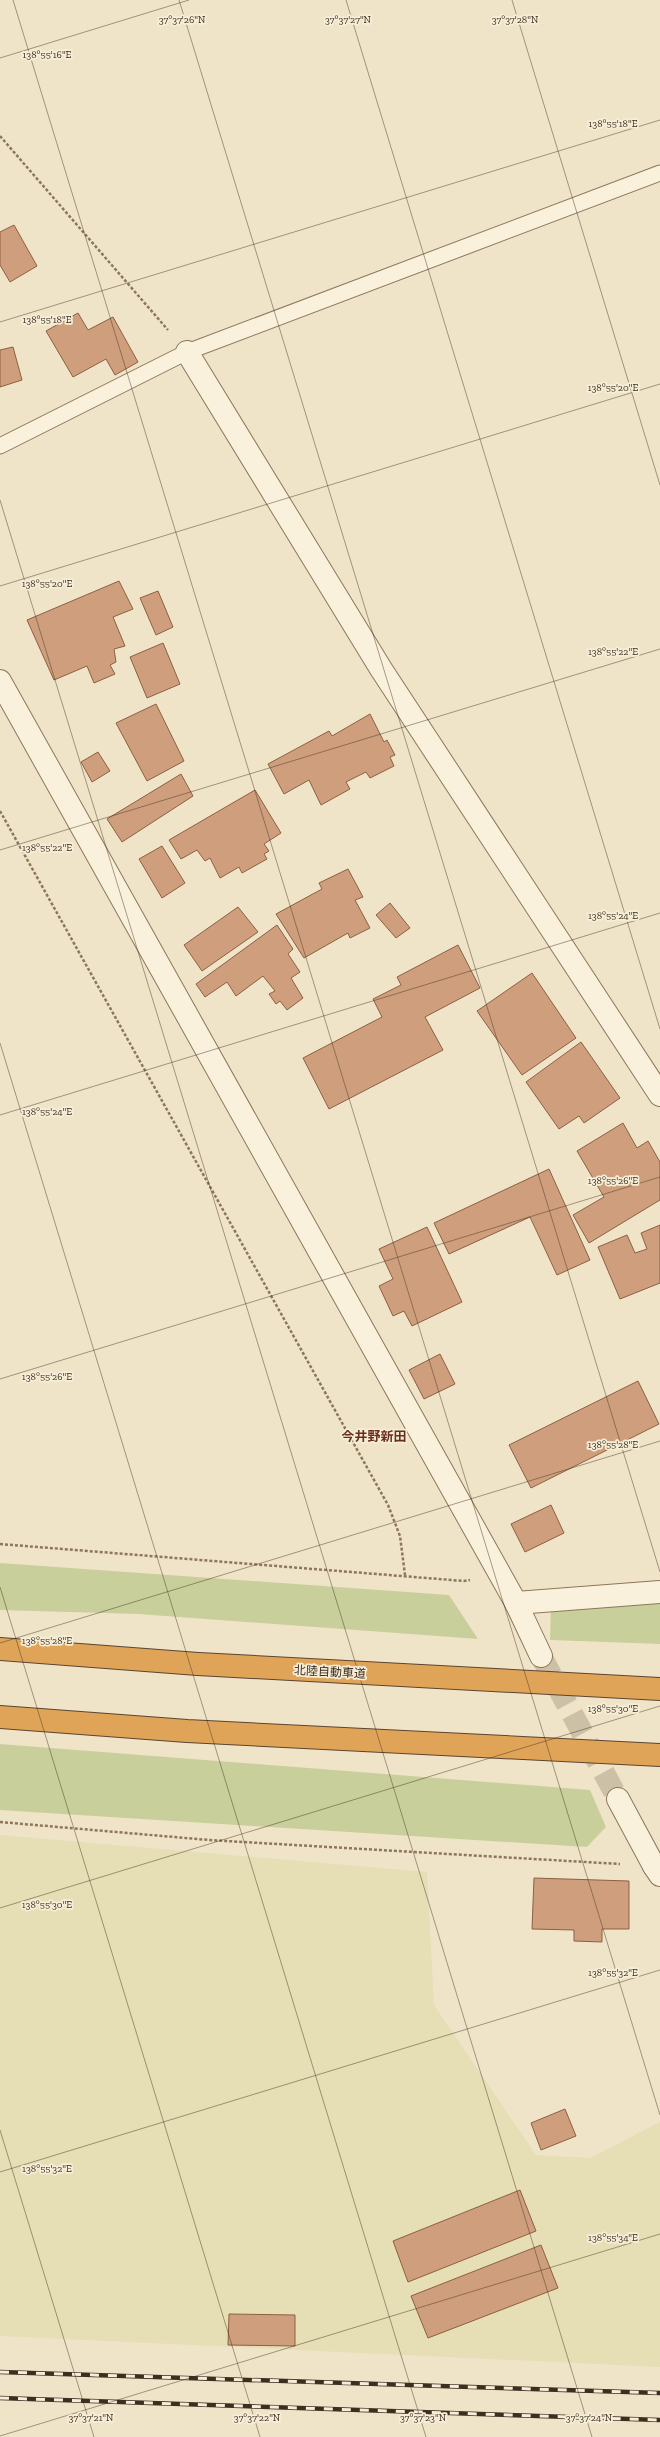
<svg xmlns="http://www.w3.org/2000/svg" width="660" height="2437" viewBox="0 0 660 2437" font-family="'Zilla Slab','Noto Sans JP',serif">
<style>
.farmland{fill:#e6deb5}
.green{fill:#c9cf9b}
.building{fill:#cf9f7d;stroke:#8d5f41}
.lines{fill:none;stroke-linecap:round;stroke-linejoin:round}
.tertiary-tunnel{stroke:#ccc0a6;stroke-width:22;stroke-dasharray:22 11;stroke-linecap:butt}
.service-casing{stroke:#8d765c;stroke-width:17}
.minor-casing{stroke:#8d765c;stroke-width:24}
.tertiary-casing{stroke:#8d765c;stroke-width:24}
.motorway-casing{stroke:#5b4430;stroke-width:24}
.path{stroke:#8d765c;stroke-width:2.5;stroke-dasharray:3 2;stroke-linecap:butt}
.service{stroke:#faf1dc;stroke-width:15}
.minor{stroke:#faf1dc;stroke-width:22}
.tertiary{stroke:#faf1dc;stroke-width:22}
.motorway{stroke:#e0a458;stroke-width:22}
.rail-casing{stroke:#3d2e20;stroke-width:4.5}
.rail{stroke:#f7eed8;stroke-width:3;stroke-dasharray:9;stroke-linecap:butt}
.ticks{fill:none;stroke:#3d2e20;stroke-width:1;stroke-opacity:0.45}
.labels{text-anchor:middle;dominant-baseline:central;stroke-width:3.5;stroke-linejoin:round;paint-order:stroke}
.street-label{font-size:12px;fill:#3d2e20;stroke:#f7eed8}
.neighbourhood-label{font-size:13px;font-weight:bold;fill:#6b2e1e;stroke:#f7eed8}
.ticks-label{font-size:10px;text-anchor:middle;fill:#3d2e20;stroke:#f7eed8;stroke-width:3.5;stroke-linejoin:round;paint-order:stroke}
</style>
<rect width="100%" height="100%" fill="#f0e4c8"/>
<path class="farmland" d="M0,1835L427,1872L434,2005L536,2155L590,2158L660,2122V2367L0,2336Z"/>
<g class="green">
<path d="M0,1563L449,1595L478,1639L138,1614L0,1610Z"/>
<path d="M660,1602V1644L550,1640L551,1605Z"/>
<path d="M0,1744L590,1790L606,1827L587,1847L0,1810Z"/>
</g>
<g class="building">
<path d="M14,225L37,266L10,282L0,265V232Z"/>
<path d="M78,313L88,330L113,317L138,362L115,375L106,359L73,377L46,331Z"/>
<path d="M13,347L22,380L0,387V350Z"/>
<path d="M119,581L133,609L113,617L125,646L114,649L116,662L110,665L115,674L94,683L87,666L54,680L27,620Z"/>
<path d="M158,591L173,627L156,635L140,598Z"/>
<path d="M163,643L180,684L147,698L130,657Z"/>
<path d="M156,704L184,761L147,781L116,723Z"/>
<path d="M370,714L384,742L387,740L395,755L390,757L394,766L370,778L366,772L346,782L350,789L321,805L309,780L284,794L268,764L329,731L332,736Z"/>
<path d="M98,752L110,771L92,782L81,762Z"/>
<path d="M181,774L193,796L122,842L107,819Z"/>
<path d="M255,790L281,833L264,844L269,851L264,854L267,859L242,873L239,867L220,878L210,858L205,861L197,850L181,859L169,840Z"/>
<path d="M162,846L185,883L162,898L139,859Z"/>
<path d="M348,869L363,897L355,900L370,928L350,938L348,933L304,958L276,914L322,889L319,883Z"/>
<path d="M390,903L410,928L396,938L376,915Z"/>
<path d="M238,907L258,932L202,971L184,945Z"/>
<path d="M277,925L293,949L288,954L300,972L291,978L303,998L287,1010L280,1001L276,1004L269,994L275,991L263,976L236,996L227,982L205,997L196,984Z"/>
<path d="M458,945L480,988L425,1017L443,1050L329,1109L303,1058L382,1017L373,999L401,985L397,977Z"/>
<path d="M532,973L576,1038L522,1075L477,1011Z"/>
<path d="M581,1042L620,1098L584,1123L579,1116L559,1129L526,1082Z"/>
<path d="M623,1123L637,1148L648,1141L660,1162V1200L589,1243L573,1215L604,1197L577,1151Z"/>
<path d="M549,1169L590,1260L557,1275L530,1217L449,1254L434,1223Z"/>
<path d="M660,1225V1283L620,1299L598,1247L627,1235L635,1253L647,1249L641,1233Z"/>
<path d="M427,1227L462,1302L412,1326L404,1311L393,1316L379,1286L393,1279L379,1249Z"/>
<path d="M440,1354L455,1384L424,1399L409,1370Z"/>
<path d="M638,1381L659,1424L531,1488L509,1445Z"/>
<path d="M551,1505L564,1533L525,1552L511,1524Z"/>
<path d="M534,1878L629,1881V1929H602V1942L574,1941V1930L532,1929Z"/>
<path d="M565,2109L576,2136L541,2150L531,2123Z"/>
<path d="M520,2190L536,2231L408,2282L393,2241Z"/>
<path d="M541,2245L558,2288L428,2338L411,2296Z"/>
<path d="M229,2314L295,2315V2346L228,2345Z"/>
</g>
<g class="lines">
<path class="tertiary-tunnel" d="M541,1656L618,1799"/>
<defs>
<path id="service" d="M0,446L187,352L660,173"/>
<g id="minor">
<path d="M187,352L381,669L660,1095"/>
<path d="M0,681L516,1603L541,1656"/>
<path d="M516,1603L660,1592"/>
<path d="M618,1799L654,1866H660"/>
</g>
<path id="tertiary" d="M654,1866L660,1875"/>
<g id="motorway">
<path d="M0,1649L198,1664L660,1689"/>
<path d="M0,1717L187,1731L660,1755"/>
</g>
</defs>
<use href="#service" class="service-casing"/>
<use href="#minor" class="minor-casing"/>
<use href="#tertiary" class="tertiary-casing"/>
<use href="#motorway" class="motorway-casing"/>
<g class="path">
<path d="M0,136L168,330"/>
<path d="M0,811L388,1505L400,1536L405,1575"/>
<path d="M0,1544L464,1581L470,1580"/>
<path d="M0,1822L209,1840L620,1864"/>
</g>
<use href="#service" class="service"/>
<use href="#minor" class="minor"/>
<use href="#tertiary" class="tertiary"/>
<use href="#motorway" class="motorway"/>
<defs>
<g id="rail">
<path d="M0,2372L660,2393"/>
<path d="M0,2398L660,2420"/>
</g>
</defs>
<use href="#rail" class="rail-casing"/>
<use href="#rail" class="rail"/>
</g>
<path class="ticks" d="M13,0L660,2115M179,0L660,1572M346,0L660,1029M512,0L660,485M0,58L189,0M0,322L660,120M0,500L592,2437M0,586L660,384M0,850L660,649M0,1043L426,2437M0,1115L660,913M0,1379L660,1177M0,1587L260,2437M0,1643L660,1441M0,1908L660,1706M0,2130L94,2437M0,2172L660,1970M0,2436L660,2234"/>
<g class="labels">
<g class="street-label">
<text transform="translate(330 1672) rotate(3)">北陸自動車道</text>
</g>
<g class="neighbourhood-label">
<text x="374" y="1436">今井野新田</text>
</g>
</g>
<g class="ticks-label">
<text x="182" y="23">37°37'26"N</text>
<text x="348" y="23">37°37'27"N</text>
<text x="515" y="23">37°37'28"N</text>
<text x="47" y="58">138°55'16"E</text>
<text x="613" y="127">138°55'18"E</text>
<text x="47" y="323">138°55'18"E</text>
<text x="613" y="391">138°55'20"E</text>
<text x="47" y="587">138°55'20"E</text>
<text x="613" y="655">138°55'22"E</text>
<text x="47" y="851">138°55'22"E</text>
<text x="613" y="919">138°55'24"E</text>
<text x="47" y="1115">138°55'24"E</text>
<text x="613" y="1184">138°55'26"E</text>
<text x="47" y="1380">138°55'26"E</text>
<text x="613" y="1448">138°55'28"E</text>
<text x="47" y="1644">138°55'28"E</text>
<text x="613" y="1712">138°55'30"E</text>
<text x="47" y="1908">138°55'30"E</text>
<text x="613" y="1976">138°55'32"E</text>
<text x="47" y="2172">138°55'32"E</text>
<text x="613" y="2241">138°55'34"E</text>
<text x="91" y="2421">37°37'21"N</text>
<text x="257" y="2421">37°37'22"N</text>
<text x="423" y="2421">37°37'23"N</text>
<text x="589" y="2421">37°37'24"N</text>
</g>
</svg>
